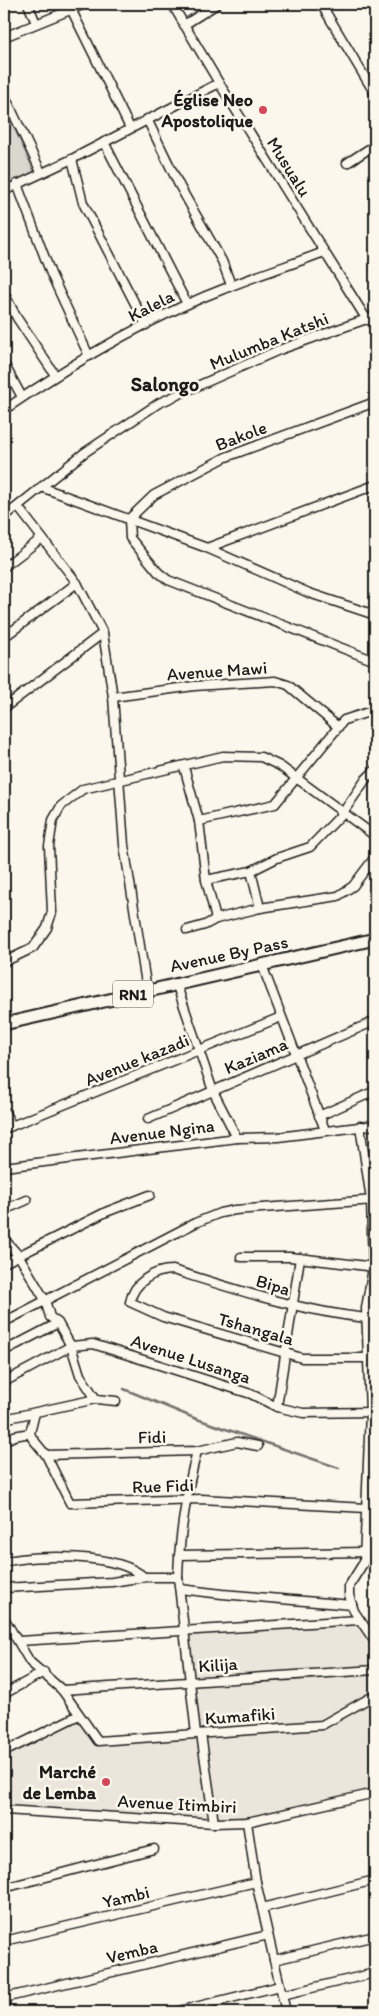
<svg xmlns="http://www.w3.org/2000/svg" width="379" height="2016" viewBox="0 0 379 2016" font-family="Itim,sans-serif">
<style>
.built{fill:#eae6dc}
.green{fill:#dad7ce;stroke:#7b7a75}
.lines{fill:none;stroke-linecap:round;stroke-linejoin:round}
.stream{stroke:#74726e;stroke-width:2.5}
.minor-casing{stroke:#1c1c1c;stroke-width:11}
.highway-casing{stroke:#1c1c1c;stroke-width:15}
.minor{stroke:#fbf7ec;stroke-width:8}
.highway{stroke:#fbf7ec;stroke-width:11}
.poi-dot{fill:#d1495b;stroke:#fbf7ec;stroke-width:2}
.labels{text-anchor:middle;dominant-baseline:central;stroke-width:5;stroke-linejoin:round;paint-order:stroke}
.shield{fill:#fbf7ec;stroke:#5f5e5a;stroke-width:1}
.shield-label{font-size:16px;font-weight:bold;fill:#1c1c1c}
.poi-label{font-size:18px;font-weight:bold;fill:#1c1c1c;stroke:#fbf7ec;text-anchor:end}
.street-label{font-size:18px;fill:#1c1c1c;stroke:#fbf7ec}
.quarter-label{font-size:20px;font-weight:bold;fill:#1c1c1c;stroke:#fbf7ec}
</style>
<rect width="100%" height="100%" fill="#fbf7ec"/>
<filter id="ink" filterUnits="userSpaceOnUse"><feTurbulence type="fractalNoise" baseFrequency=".02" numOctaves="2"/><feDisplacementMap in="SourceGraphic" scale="10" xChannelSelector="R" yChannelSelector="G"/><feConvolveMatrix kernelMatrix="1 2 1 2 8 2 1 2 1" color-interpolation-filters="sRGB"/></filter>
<g filter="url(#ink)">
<g class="built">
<path d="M356,1624L365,1632L375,1648V1668L190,1681L185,1630Z"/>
<path d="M375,1672V1693L325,1721L199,1732L190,1683Z"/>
<path d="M375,1697V1788L241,1821L215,1822L204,1736L322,1726Z"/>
<path d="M81,1719L99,1741L201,1734L214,1823L4,1808V1756Z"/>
</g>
<path class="green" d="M4,106L35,174L4,188Z"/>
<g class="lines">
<path class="stream" d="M124,1389L194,1418L339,1468"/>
<defs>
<g id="minor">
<path d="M28,4L36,23"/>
<path d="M172,4L219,83L367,320"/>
<path d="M321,4L375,94"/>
<path d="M71,9L130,128"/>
<path d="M184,25L217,4"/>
<path d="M4,37L85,4"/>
<path d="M4,94L41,172"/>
<path d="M147,119L179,185L222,261L231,285"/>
<path d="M104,142L187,304"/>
<path d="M72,159L83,203L146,325"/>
<path d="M347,163L375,145"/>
<path d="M17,184L51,274L89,356"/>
<path d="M4,191L72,159L219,83"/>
<path d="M4,293L17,318L55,375"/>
<path d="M4,364L22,397"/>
<path d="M375,402L226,457L154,495L129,519L130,538L158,572L168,580L375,661"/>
<path d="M4,410C74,362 151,316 231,286C261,274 293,264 324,252"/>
<path d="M41,487L207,548L309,593L375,615"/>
<path d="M18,507L77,583L103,633L113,697L124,845L147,990"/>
<path d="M4,517L84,453L159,403L279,350L375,316"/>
<path d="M207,548L375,485"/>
<path d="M4,567L42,538"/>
<path d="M4,637L77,583"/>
<path d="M113,697L194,686L275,681L288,685L337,726"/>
<path d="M4,708L103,633"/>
<path d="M184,767L199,821L206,880L216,919L260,908L338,896L353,886L375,857"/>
<path d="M199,821L275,804L344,720L375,710"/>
<path d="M251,871L260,908"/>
<path d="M206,880L251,871L277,858L310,847L342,814L366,779L375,770"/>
<path d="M187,930L205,925L216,919"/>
<path d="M4,962L33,948L47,928L52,912L49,846L53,820L61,806L83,789L223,756L261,757L280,766L375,836"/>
<path d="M262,965L325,1130"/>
<path d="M176,983L213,1091L237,1138"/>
<path d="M4,1111L12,1126"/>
<path d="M319,1116L375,1091"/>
<path d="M148,1119L375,1021"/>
<path d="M360,1126L371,1200L373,1268L366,1308L370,1412L364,1562L349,1586V1595L354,1611L375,1642"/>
<path d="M4,1129L281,1017"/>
<path d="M4,1167L237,1138L278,1137L375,1125"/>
<path d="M4,1210L27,1200"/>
<path d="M4,1239L19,1256L45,1300L50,1317L58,1323L71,1346L80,1375L96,1399"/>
<path d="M241,1257H290L375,1267"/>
<path d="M4,1263L106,1212L150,1195"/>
<path d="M366,1318C300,1311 237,1290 173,1270C154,1270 134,1282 130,1302L163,1317L302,1358H375"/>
<path d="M4,1322L195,1223L220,1213L235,1210L375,1200"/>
<path d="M4,1351L58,1323"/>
<path d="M4,1382L71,1346L93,1344L251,1394L277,1407L303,1413L375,1412"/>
<path d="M277,1407L300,1258"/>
<path d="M4,1419L96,1399L116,1401"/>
<path d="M30,1433L35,1413"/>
<path d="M4,1441L14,1436L30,1433L32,1438L46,1455L70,1503L201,1499L366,1508"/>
<path d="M46,1455L197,1451L237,1442L258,1446"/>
<path d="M179,1555L365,1552L375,1554"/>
<path d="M4,1562C38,1554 117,1553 144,1577"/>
<path d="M4,1588L112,1582L144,1577H178"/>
<path d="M180,1589L222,1594L352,1605"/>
<path d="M4,1618L30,1662L62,1690L98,1741L322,1725L375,1695"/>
<path d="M19,1641L359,1620"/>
<path d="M62,1690L375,1670"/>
<path d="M4,1694L44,1672"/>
<path d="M196,1734L178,1577C179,1538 187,1489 197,1451"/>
<path d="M201,1734L214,1823"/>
<path d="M4,1752L79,1715"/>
<path d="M4,1810L214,1823L247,1822L375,1793"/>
<path d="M247,1822L256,1882L286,2012"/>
<path d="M4,1888L154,1849"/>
<path d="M262,1908L375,1880"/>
<path d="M4,1941L256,1882"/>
<path d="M274,1960L375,1936"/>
<path d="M282,1995L375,1973"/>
<path d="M4,1998L268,1935"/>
<path d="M175,2012L280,1986"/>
</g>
<path id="highway" d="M4,1024L375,939"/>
</defs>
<use href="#minor" class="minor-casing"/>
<use href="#highway" class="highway-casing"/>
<use href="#minor" class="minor"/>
<use href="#highway" class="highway"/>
</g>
</g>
<g class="poi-dot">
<circle cx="263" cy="110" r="5"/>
<circle cx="106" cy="1782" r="5"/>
</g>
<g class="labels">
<rect class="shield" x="113" y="980.5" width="40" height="27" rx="4"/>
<g class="shield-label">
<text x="133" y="994">RN1</text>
</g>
<g class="poi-label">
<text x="253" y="100">Église Neo<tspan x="253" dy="21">Apostolique</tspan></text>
<text x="96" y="1772">Marché<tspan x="96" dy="21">de Lemba</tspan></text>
</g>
<g class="street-label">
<text transform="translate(289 167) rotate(58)">Musualu</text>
<text transform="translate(151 306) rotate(-27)">Kalela</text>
<text transform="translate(269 341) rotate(-22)">Mulumba Katshi</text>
<text transform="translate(241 436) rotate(-21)">Bakole</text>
<text transform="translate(217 671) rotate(-4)">Avenue Mawi</text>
<text transform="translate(229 954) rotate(-12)">Avenue By Pass</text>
<text transform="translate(256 1056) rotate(-23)">Kaziama</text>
<text transform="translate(137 1060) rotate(-22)">Avenue kazadi</text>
<text transform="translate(162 1132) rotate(-7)">Avenue Ngina</text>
<text transform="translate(273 1285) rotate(17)">Bipa</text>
<text transform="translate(256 1329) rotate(16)">Tshangala</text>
<text transform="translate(191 1359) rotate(18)">Avenue Lusanga</text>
<text transform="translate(152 1437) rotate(-1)">Fidi</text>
<text transform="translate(163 1486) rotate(-2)">Rue Fidi</text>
<text transform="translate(218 1665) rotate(-4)">Kilija</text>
<text transform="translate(240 1716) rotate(-4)">Kumafiki</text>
<text transform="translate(177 1804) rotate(3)">Avenue Itimbiri</text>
<text transform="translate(126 1897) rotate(-13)">Yambi</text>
<text transform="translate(132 1952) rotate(-13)">Vemba</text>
</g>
<g class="quarter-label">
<text x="165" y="384">Salongo</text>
</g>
</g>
<rect width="379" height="2016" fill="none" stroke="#fbf7ec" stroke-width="20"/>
<rect x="10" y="10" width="359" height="1996" fill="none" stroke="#1c1c1c" stroke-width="2" filter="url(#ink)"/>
</svg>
